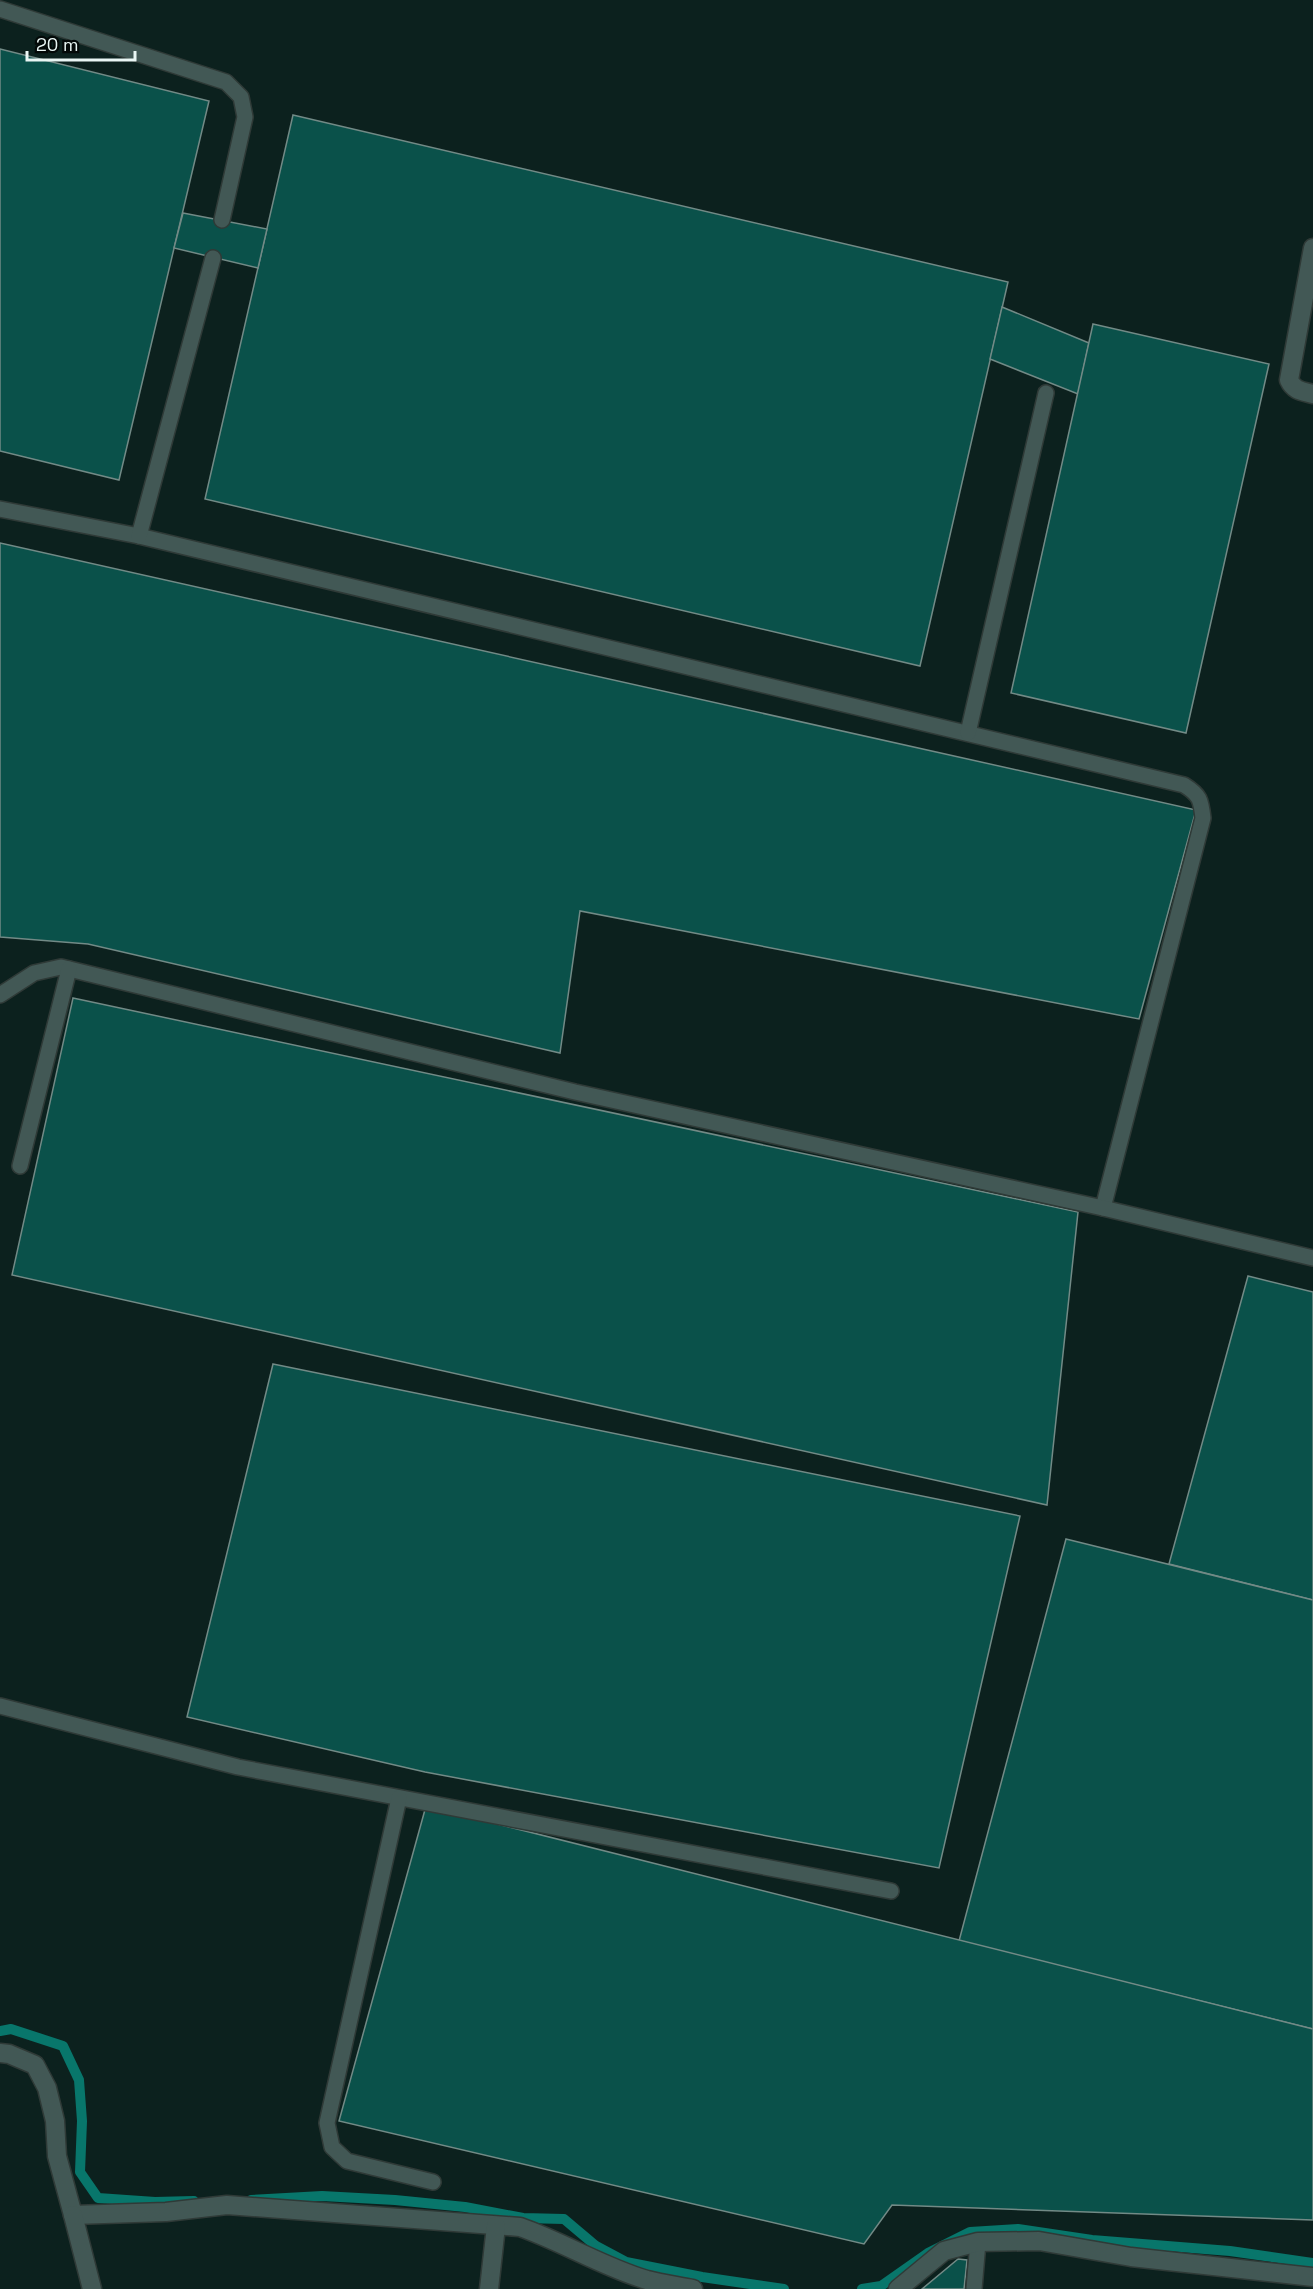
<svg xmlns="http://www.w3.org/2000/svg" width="1313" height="2289" viewBox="0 0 1313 2289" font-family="'Space Grotesk',sans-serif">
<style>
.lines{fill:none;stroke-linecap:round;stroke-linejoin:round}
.stream{stroke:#08766b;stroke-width:10}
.building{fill:#0a514a;stroke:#728a86;stroke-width:1.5}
.lane-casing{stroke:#2f3a37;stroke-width:18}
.street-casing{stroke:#2f3a37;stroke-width:21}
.lane{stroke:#425855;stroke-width:15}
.street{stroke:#425855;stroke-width:18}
</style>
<rect width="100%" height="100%" fill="#0c211e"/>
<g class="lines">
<g class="stream">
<path d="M0,2031L11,2029L63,2046L79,2080L82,2121L80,2172L98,2198L155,2202L194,2201"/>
<path d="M251,2200L322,2196L395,2200L465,2207L523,2218L564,2219L596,2246L626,2262L702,2277L784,2289"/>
<path d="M862,2289L881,2286L928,2253L970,2232L1018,2229L1092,2240L1230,2251L1313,2263"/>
</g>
</g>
<g class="building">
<path d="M0,49L209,101L119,480L0,451Z"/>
<path d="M293,115L1008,282L920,666L205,499Z"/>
<path d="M183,213L267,229L258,268L174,248Z"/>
<path d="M1002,307L1089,343L1078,394L990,359Z"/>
<path d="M1093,324L1269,364L1186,733L1011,693Z"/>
<path d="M0,543L1196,810L1139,1019L580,911L560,1053L88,944L0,937Z"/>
<path d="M73,998L1078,1212L1047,1505L12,1275Z"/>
<path d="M1248,1276L1313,1292V1600L1169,1564Z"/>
<path d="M273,1364L1020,1516L939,1868L425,1772L187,1717Z"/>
<path d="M1066,1539L1313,1600V2029L959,1941Z"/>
<path d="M426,1806L1313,2029V2220L892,2205L864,2244L339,2121Z"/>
<path d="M958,2259L967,2260L964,2289H922Z"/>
</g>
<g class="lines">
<defs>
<g id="lane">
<path d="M0,9L226,82L241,97L245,117L222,220"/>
<path d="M0,509L139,536L1184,785C1200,795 1201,800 1203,818L1103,1208"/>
<path d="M139,536L213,258"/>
<path d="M968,733L1046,393"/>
<path d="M0,995L34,973L61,967L575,1092L1103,1208L1313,1258"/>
<path d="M20,1166L69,969"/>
<path d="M0,1706L238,1767L891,1891"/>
<path d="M399,1798L327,2123L332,2147L347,2161L433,2182"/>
<path d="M974,2289L978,2242"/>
</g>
<g id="street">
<path d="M1313,248L1289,380C1294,391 1302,391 1313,394"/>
<path d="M0,2053L9,2054L35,2065L47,2088L55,2121L57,2156L73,2215L166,2212L227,2205L520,2227C563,2242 603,2267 647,2280C662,2284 678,2286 693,2289"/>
<path d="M73,2215L92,2289"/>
<path d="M489,2289L496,2226"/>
<path d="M898,2289L944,2251L978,2242L1039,2241L1131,2257L1313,2277"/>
</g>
</defs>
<use href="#lane" class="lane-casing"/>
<use href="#street" class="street-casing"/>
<use href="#lane" class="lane"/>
<use href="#street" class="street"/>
</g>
<path d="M27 51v9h108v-9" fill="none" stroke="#e9f6f4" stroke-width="3"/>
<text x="36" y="51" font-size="18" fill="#e9f6f4" stroke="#030908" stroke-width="4.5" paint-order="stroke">20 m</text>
</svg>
